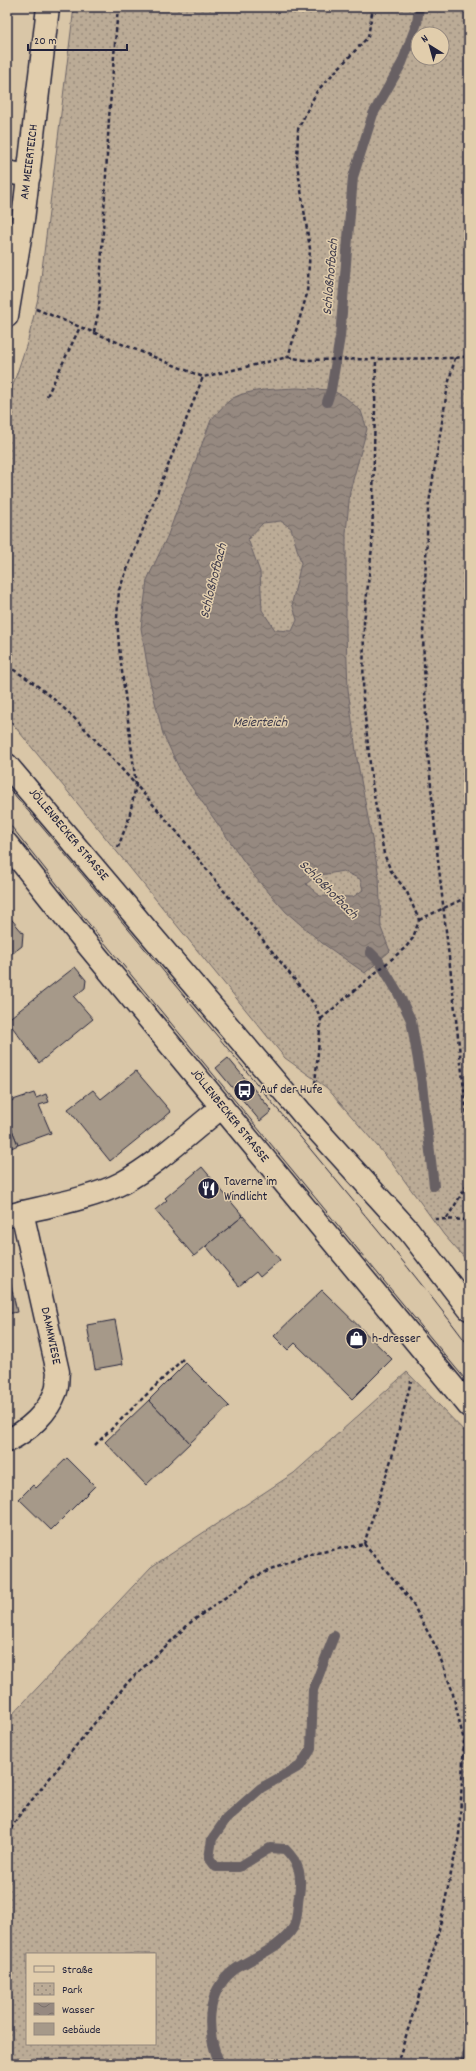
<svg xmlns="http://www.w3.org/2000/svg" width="476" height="2071" viewBox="0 0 476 2071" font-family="Dekko,sans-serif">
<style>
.park{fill:url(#park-dots);stroke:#6e6668;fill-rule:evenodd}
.water{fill:url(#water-waves);stroke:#686064;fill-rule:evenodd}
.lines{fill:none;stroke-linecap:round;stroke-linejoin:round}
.stream{stroke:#686064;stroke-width:10}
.building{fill:#a69989;stroke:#22223b}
.minor-casing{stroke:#22223b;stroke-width:25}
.secondary-casing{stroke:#22223b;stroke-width:25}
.path{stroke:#22223b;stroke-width:2.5;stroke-dasharray:4 3;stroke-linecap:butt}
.minor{stroke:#e1cdac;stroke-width:22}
.secondary{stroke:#e1cdac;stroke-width:22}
.tram{stroke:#22223b;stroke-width:1}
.labels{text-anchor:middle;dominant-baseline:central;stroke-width:3;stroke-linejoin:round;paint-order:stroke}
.street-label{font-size:13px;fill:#22223b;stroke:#e1cdac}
.poi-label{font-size:13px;fill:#22223b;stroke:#e1cdac;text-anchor:start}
.water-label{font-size:14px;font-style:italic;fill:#3f3c4c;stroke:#e1cdac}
</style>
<defs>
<pattern id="park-dots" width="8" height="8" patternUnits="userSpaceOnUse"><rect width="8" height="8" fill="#bbab96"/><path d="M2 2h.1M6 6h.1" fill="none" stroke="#988b7c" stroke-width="1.8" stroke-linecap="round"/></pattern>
<pattern id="water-waves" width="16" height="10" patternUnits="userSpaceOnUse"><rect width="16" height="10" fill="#968980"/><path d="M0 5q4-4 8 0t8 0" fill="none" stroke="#7a706a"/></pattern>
</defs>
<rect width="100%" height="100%" fill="#d9c6a7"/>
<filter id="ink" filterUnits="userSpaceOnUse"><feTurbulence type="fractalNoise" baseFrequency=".025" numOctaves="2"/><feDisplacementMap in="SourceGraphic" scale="8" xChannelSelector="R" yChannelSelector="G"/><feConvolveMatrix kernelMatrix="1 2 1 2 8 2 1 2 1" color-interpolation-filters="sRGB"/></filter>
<g filter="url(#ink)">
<g class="park">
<path d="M74,7H469V1263L444,1235L391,1162L327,1088L285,1058L7,717V403L28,340L39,294ZM418,34H442V58H418Z"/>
<path d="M407,1372L469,1436V2064H7V1720L151,1567L294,1473ZM27,1954H155V2044H27Z"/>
</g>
<path class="water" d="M297,388L331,390L345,397L361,411L367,429L350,491L346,533V633L348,689L357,759L379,876L381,928L390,951L365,973L322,943L286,912L255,877L181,772L163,734L150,682L141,628L147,580L167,537L211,420C218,412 224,404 233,398C249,389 279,389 297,388ZM281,521L291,528L301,563L292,603L297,620L292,631L275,630L262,610L260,572L248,539L263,523ZM343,871L360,879L363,890L353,897L320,896L306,884L316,876Z"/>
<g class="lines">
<g class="stream">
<path d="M327,402L331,390L340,337L353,177L373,114L402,63L417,23L419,7"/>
<path d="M370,952L379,961L397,991L411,1020L422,1084L434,1186"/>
<path d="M220,2064C206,2033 204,1993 234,1970C254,1956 280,1949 293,1928C298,1921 297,1905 299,1896C302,1875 300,1864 285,1849L270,1848L239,1867H216L209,1858L212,1839L226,1819L261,1788L300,1766L311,1749L313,1690L334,1636"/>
<path d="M464,2064L469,2051"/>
</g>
</g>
<g class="building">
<path d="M7,914L23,933L22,946L13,953H7Z"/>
<path d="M75,967L86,980L85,988L74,997L93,1019L39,1063L7,1020Z"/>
<path d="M228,1058L272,1111L260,1121L216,1068Z"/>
<path d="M136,1071L171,1112L110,1161L68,1109L93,1090L101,1099Z"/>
<path d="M34,1093L36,1098L46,1094L49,1102L39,1105L51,1133L18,1145L7,1117V1102Z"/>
<path d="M7,1117L18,1145L7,1150Z"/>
<path d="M202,1167L243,1216L194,1256L155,1210L167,1200L165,1198Z"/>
<path d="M243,1216L280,1260L260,1277L256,1272L239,1286L206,1246Z"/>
<path d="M7,1267L17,1312L7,1314Z"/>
<path d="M322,1290L392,1359L352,1399L295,1343L288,1350L274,1336Z"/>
<path d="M115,1320L123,1364L95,1369L87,1325Z"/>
<path d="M186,1363L229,1406L190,1443L149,1400Z"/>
<path d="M149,1400L190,1443L146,1485L105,1442Z"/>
<path d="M67,1458L95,1486L51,1530L19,1499L33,1485L36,1488Z"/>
</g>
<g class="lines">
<defs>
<g id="minor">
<path d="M7,172L29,176"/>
<path d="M7,316L23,220L48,7"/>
<path d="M7,1216C41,1207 92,1199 122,1183C157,1164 190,1132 222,1107"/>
<path d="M7,1441C28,1431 48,1413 56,1391C58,1385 57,1378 58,1372L22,1212"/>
</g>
<g id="secondary">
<path d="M7,765L302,1113L409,1231L469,1309"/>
<path d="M7,844L86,943L469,1406"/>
</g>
</defs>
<use href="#minor" class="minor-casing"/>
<use href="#secondary" class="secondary-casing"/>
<g class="path">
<path d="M36,309L203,377"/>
<path d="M94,332L99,309L100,288L109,118L118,7"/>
<path d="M288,357L304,360L455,358L469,356"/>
<path d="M455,358L448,385L428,509L423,635L427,744L438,860L469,1134"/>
<path d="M47,396L80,327"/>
<path d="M7,666C59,695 97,742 136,785L129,818L117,850"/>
<path d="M419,920L469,896"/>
<path d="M321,1019L406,947L413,938L419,920L407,892L391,871L384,854L372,783L363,698L364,622L372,547L376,359"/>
<path d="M315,1084L321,1019L314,1004L177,832L136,785L119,647L117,618L119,590L203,377L288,357L307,294L310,249L297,164L298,129L317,91L368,37L373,7"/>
<path d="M447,1218L469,1182"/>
<path d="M435,1219L469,1220"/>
<path d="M95,1445L185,1357"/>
<path d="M364,1544L410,1599L437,1649L452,1690L464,1741L459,1836L437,1939L397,2064"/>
<path d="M364,1544L392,1457L411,1381"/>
<path d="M7,1835L18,1817L128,1682L191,1622L254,1577L306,1555L364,1544"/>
</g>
<use href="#minor" class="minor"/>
<use href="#secondary" class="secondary"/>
<g class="tram">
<path d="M7,786C107,903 205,1020 302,1139C358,1207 416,1275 469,1346"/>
<path d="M7,821L80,913L469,1384"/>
</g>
</g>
</g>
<defs>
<symbol id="bus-disc" viewBox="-11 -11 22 22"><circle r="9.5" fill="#22223b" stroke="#e1cdac"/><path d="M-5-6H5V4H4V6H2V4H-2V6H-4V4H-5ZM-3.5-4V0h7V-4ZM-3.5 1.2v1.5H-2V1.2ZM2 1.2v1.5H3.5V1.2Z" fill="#fff"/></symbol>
<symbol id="restaurant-disc" viewBox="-11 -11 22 22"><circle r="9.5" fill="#22223b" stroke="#e1cdac"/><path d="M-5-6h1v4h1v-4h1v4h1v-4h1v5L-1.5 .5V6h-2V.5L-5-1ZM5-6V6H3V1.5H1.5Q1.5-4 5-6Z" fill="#fff"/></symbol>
<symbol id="shop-disc" viewBox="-11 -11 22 22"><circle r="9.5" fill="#22223b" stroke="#e1cdac"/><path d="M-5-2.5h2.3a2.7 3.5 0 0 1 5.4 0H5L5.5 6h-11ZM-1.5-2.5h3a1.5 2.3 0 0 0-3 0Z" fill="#fff"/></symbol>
</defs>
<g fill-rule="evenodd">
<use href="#bus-disc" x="232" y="1078" width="25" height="25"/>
<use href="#restaurant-disc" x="196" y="1176" width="25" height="25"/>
<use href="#shop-disc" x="344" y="1326" width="25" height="25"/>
</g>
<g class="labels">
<g class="street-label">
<text transform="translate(30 162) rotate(-83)">AM MEIERTEICH</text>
<text transform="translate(68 835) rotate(50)">JÖLLENBECKER STRASSE</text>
<text transform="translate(229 1116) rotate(51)">JÖLLENBECKER STRASSE</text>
<text transform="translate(50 1336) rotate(78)">DAMMWIESE</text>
</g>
<g class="poi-label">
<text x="260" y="1090">Auf der Hufe</text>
<text x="224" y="1182">Taverne im<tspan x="224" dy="15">Windlicht</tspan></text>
<text x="372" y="1339">h-dresser</text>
</g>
<g class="water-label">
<text transform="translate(331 277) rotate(-85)">Schloßhofbach</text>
<text transform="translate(214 581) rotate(-76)">Schloßhofbach</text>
<text x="260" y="723">Meierteich</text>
<text transform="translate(328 890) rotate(45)">Schloßhofbach</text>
</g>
</g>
<rect width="476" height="2071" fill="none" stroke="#e1cdac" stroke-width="24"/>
<rect x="12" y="12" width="452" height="2047" fill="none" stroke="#22223b" stroke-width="1.5" filter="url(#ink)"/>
<rect x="26" y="1953" width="130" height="92" fill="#e1cdac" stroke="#95897f"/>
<rect x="34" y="1966" width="20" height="6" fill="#e1cdac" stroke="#95897f"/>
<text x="62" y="1973" font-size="12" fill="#22223b">Straße</text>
<rect x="34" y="1983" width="20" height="12" fill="url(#park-dots)" stroke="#95897f"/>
<text x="62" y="1993" font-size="12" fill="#22223b">Park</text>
<rect x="34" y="2003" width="20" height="12" fill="url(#water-waves)" stroke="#95897f"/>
<text x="62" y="2013" font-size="12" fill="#22223b">Wasser</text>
<rect x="34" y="2023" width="20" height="12" fill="#a69989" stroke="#95897f"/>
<text x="62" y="2033" font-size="12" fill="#22223b">Gebäude</text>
<g transform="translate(430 46) rotate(323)"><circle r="19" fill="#e1cdac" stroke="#95897f"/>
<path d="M0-3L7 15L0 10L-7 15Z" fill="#22223b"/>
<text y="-6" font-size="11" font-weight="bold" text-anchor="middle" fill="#22223b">N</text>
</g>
<path d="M28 44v6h99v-6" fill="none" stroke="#22223b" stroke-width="2"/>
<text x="34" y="44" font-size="12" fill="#22223b" stroke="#e1cdac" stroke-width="3" paint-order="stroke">20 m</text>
</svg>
